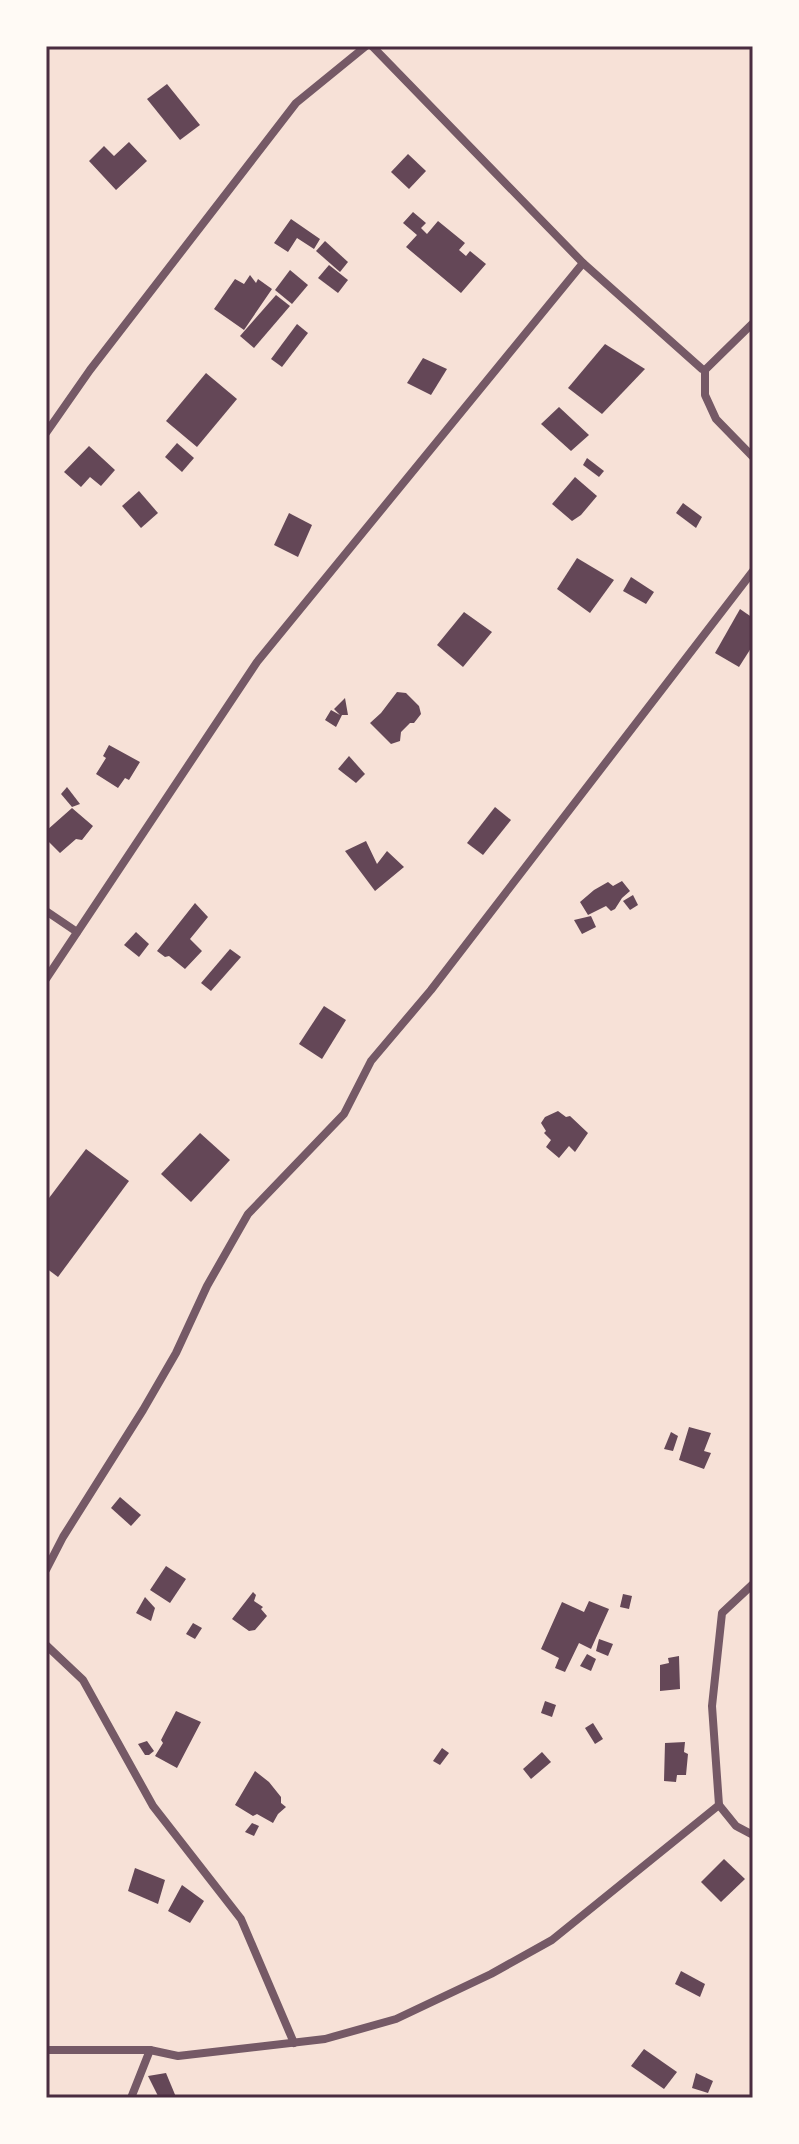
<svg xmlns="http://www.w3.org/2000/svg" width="799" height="2144" viewBox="0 0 799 2144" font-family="Ubuntu,sans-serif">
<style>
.building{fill:#644757}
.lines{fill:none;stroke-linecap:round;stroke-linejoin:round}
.minor{stroke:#755966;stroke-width:8}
.neatline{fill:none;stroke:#4a2c40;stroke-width:3}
</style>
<rect width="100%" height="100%" fill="#f7e1d7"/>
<g class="building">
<path d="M167,84L200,125L180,140L147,99Z"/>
<path d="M129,142L147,161L116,190L89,161L104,146L114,156Z"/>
<path d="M408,154L426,171L409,189L391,172Z"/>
<path d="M413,212L426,223L421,228L427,234L438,221L465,243L459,250L466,256L470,251L486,264L461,293L406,247L417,235L403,223Z"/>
<path d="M291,219L320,239L314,249L297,238L288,252L274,243Z"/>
<path d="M325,241L348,262L340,272L316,251Z"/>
<path d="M329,265L348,280L338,293L318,278Z"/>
<path d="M290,270L308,285L292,304L275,290Z"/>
<path d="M250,275L256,283L258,279L272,289L244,330L214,309L235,279L244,284Z"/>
<path d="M276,295L290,306L254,348L240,336Z"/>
<path d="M297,324L308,333L282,367L271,359Z"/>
<path d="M605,344L645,369L602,414L568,388Z"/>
<path d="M423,358L447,369L431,395L407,383Z"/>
<path d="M206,373L237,399L197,447L166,421Z"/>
<path d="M559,407L589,435L571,451L541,424Z"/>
<path d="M177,443L194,458L182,472L165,457Z"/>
<path d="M89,446L115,470L101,486L90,477L81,487L64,472Z"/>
<path d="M587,458L604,471L599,477L583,465Z"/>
<path d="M575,477L597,496L581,515L572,521L552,504Z"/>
<path d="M139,491L158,513L141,528L122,506Z"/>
<path d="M683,503L702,517L696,528L676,513Z"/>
<path d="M289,513L312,525L298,557L274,545Z"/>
<path d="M577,558L614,580L590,613L557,589Z"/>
<path d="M631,577L654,592L646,604L623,591Z"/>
<path d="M740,609L753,618V645L739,667L715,653Z"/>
<path d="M464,612L492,632L463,667L437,645Z"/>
<path d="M397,692L406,693L419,706L421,714L414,723H410L401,732L400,741L391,744L370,723L381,713Z"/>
<path d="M345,698L348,715H342L336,727L325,720L331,710L340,715L334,709Z"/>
<path d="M109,745L140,762L129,780L125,778L118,788L96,774L106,758L103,756Z"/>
<path d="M349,756L365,774L356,783L338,769Z"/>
<path d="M67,787L80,804L72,807L61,794Z"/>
<path d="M495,807L511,820L483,855L467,843Z"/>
<path d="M72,808L93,826L82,840L76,839L60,853L46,839V831Z"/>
<path d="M366,841L377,864L387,851L404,867L375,891L345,851Z"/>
<path d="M622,881L630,891L622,898L615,909L611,911L606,906L588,915L580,902L594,890L608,882L613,886Z"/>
<path d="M633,895L638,905L630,910L623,901Z"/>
<path d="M195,903L208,917L190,939L202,951L185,969L169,956L165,957L157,951Z"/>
<path d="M591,916L596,927L582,934L574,920Z"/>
<path d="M136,932L149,944L139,957L124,945Z"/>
<path d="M230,949L241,957L211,991L201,983Z"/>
<path d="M324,1006L346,1020L322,1059L299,1044Z"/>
<path d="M558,1111L566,1117L570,1116L588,1133L575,1152L569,1146L559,1158L546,1147L551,1140L544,1133L546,1131L541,1123L545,1117Z"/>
<path d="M200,1133L230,1160L191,1202L161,1174Z"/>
<path d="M86,1149L129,1181L58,1277L46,1268V1202Z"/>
<path d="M689,1427L711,1433L704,1451L711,1453L704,1469L679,1460Z"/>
<path d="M671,1432L678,1436L673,1451L664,1449Z"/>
<path d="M120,1497L141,1515L131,1526L111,1508Z"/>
<path d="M166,1566L186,1579L170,1603L150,1590Z"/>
<path d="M253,1592L256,1595L254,1601L263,1607L261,1609L267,1616L255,1630L249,1631L232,1619Z"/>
<path d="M623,1594L632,1596L629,1609L620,1607Z"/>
<path d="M145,1597L155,1608L151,1621L136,1613Z"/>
<path d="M589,1601L609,1609L591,1649L579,1643L565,1672L555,1668L559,1658L541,1649L562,1602L584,1612Z"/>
<path d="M193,1623L202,1628L195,1639L186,1634Z"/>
<path d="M599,1639L613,1644L608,1656L596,1651Z"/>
<path d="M587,1654L596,1659L591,1671L580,1666Z"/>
<path d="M679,1656L680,1689L660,1691V1665L669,1663L668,1658Z"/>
<path d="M545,1701L556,1705L552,1717L541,1713Z"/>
<path d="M176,1711L201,1722L177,1768L155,1756L163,1743L161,1740Z"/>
<path d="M593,1723L603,1739L595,1744L585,1728Z"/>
<path d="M147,1741L154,1751L149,1755H145L138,1744Z"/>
<path d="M685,1742L684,1752L688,1754L686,1775H677L676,1782L664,1781L665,1743Z"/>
<path d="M442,1748L449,1753L440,1765L433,1761Z"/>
<path d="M542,1752L551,1762L531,1779L523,1769Z"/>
<path d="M255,1771L269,1782L281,1797V1803L286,1807L278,1814L273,1823L257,1814L253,1816L235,1805Z"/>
<path d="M252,1823L259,1826L254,1836L245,1832Z"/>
<path d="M724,1859L745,1879L721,1902L701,1882Z"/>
<path d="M135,1868L165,1880L158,1904L128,1891Z"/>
<path d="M182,1885L204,1901L190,1923L168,1911Z"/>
<path d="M681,1971L705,1984L700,1997L675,1984Z"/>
<path d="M644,2049L677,2072L664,2089L631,2066Z"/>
<path d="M166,2073L176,2097L159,2098L148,2076Z"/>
<path d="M696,2073L713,2081L708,2093L692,2088Z"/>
</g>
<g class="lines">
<g class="minor">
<path d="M372,46L583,263L702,369L705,370"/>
<path d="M753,323L705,370V395L716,419L753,457"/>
<path d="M46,433L90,370L296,103L366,46"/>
<path d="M46,911L77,932"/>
<path d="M46,979L257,662L583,263"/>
<path d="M46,1570L63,1537L143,1410L176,1353L207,1286L248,1214L344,1114L371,1061L431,990L753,571"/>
<path d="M46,1645L83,1680L153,1806L241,1919L294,2043"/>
<path d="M719,1805L712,1706L722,1613L753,1584"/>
<path d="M46,2050H150L131,2098"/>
<path d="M150,2050L178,2056L325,2039L396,2019L491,1974L552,1940L719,1805L736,1826L753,1835"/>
</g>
</g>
<rect width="799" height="2144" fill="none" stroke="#fffaf5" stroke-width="96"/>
<rect x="48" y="48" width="703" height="2048" class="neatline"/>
</svg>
